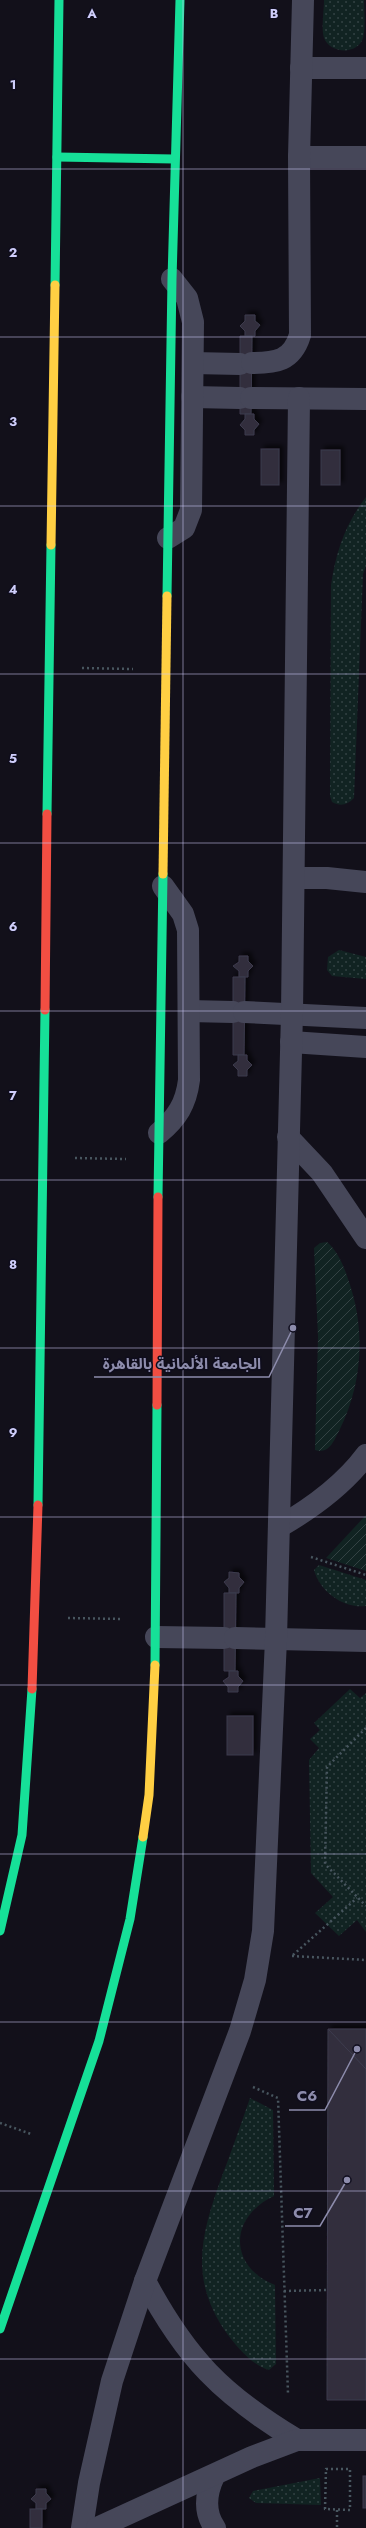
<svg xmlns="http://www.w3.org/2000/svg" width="366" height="2528" viewBox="0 0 366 2528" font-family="Jost,'Noto Sans Arabic',sans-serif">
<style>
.grass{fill:url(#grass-dots)}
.garden{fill:url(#garden-furrows)}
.building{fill:#302e3c;stroke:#3d3b4d;filter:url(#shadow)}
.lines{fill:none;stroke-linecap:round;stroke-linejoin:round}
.path{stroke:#48565f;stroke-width:2.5;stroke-dasharray:2 3;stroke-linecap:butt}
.lane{stroke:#464759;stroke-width:22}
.fast{stroke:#16e098;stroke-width:9}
.slow{stroke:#ffcf43;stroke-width:9}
.jam{stroke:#f24e42;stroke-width:9}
.grid{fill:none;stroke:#cfcefb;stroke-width:1;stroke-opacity:0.55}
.grid-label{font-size:13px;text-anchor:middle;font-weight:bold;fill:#cfcefb;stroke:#0f0d1d;stroke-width:3;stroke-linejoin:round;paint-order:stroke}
.leader{fill:none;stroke:#8d8cac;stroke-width:1.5}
.callout-dot{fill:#8d8cac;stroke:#0f0d1d;stroke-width:1.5}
.callout-label{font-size:15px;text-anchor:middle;font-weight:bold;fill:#8d8cac;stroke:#0f0d1d;stroke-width:3;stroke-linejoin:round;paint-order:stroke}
</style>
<defs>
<pattern id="grass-dots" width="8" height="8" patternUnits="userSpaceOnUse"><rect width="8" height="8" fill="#112322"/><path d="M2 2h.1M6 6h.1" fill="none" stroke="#334243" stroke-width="1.8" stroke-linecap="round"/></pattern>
<pattern id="garden-furrows" width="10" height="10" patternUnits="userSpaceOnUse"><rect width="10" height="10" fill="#112322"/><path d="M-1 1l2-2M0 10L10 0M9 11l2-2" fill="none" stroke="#334243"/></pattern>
<filter id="shadow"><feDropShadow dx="3.5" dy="-3.5" stdDeviation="2" flood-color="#0009"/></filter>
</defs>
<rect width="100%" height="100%" fill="#12101a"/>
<g class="grass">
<path d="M324,0H364C364,11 366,27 363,38C358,55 330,54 324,38C321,28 324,11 324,0Z"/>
<path d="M366,497V566L363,574L354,798C347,805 341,807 332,802L330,796L331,585C336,552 345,524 366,497Z"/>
<path d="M339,950L366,957V979L332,976L327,970L328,957Z"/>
<path d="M319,1565L366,1580V1606C344,1609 320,1592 314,1570Z"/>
<path d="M350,1689L360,1698L366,1693V1932L357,1920L339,1936L315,1913L333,1897L311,1873L309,1760L319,1748L310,1739L320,1730L314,1723Z"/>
<path d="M250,2098L273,2110L274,2196C229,2217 228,2266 275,2285L276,2364L269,2370C253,2366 237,2347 228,2335C188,2280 201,2234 222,2176C232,2150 241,2124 250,2098Z"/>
<path d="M320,2478L321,2505L256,2503L249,2498L253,2491Z"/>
</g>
<g class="garden">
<path d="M327,1242C337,1250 344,1266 348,1279C366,1329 363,1383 339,1431C334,1440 331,1451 319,1451L315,1450L318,1337L314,1248L320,1243Z"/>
<path d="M366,1515V1571L326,1558Z"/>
</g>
<g class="building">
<path d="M245,315H255V321L260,325L255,331V336H245V331L240,326L245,321Z"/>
<path d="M240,336H252L251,414H240Z"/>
<path d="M245,414H254V419L259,424L254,430V435H245V430L240,425L245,419Z"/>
<rect x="261" y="449" width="18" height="36"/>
<rect x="321" y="450" width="19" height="35"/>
<path d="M239,956H248V961L253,966L248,971V977H239V971L233,966L239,962Z"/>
<path d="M233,977H245L244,1055H233Z"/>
<path d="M238,1055H247V1060L252,1065L247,1070V1076H238V1070L233,1065L238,1061Z"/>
<path d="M229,1572L239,1573V1577L244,1582L239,1588V1593H229V1588L224,1582L229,1578Z"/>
<path d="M224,1593H236L235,1671H224Z"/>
<path d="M229,1671H238V1676L243,1681L238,1687V1692H228V1687L223,1681L229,1677Z"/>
<rect x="227" y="1716" width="26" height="39"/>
<path d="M328,2029H366V2069Z"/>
<path d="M328,2029L366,2069V2400H327Z"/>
<rect x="363" y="2476" width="3" height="32"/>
<path d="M36,2489H46V2493L51,2499L46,2503V2509H36V2503L31,2499L36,2494Z"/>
<rect x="30" y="2509" width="12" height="19"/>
</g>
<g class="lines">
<g class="path">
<path d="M82,668L133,669"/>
<path d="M75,1158L126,1159"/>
<path d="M311,1557L366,1575"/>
<path d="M68,1618L123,1619"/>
<path d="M366,1728L327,1767L325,1864L366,1906"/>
<path d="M293,1955L357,1898"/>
<path d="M292,1956L366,1960"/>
<path d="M253,2087L278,2098L288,2394"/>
<path d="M0,2123L31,2134"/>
<path d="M284,2291L327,2290"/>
<path d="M326,2469H350V2510L325,2509Z"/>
<path d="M337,2510V2528"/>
</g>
<g class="lane">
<path d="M301,68H366"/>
<path d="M299,157H366"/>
<path d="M193,363L240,364"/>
<path d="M252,363C276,363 292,361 300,335L299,157L303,0"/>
<path d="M192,397L240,398"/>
<path d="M251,398L366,399"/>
<path d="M168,538L184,528L191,510L193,322L187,298L172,279"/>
<path d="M294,878H327L366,882"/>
<path d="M189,1011L233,1012"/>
<path d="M244,1012L366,1018"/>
<path d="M291,1042L366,1047"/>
<path d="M159,1133C177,1118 186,1104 189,1080L188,930L183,914L163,886"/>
<path d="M288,1137L322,1173L366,1238"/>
<path d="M279,1527C312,1508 343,1486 366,1455"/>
<path d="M156,1637L224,1638"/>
<path d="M235,1638L366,1641"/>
<path d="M145,2281C186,2358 222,2395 297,2440"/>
<path d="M214,2476C206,2493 203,2511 215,2528"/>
<path d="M82,2528L89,2483L112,2381L145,2281L240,2031L255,1980L263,1931L276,1639L292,1013L299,398"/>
<path d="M97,2528L252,2457L297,2440H366"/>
</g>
<g class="fast">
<path d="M57,157L174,159"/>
<path d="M55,285L59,0"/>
<path d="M167,596L172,279L180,0"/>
<path d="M47,814L51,545"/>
<path d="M158,1197L163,874"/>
<path d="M38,1505L45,1010"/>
<path d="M155,1665L157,1405"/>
<path d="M0,1931L22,1835L32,1689"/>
<path d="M0,2329L99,2041L130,1919L143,1837"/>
</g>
<g class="slow">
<path d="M51,545L55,285"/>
<path d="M163,874L167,596"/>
<path d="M143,1837L149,1795L155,1665"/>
</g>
<g class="jam">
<path d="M45,1010L47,814"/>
<path d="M157,1405L158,1197"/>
<path d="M32,1689L38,1505"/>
</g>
</g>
<path class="grid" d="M183,0V2528M0,169H366M0,337H366M0,506H366M0,674H366M0,843H366M0,1011H366M0,1180H366M0,1348H366M0,1517H366M0,1685H366M0,1854H366M0,2022H366M0,2191H366M0,2359H366"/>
<g class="grid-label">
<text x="92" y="18">A</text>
<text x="274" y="18">B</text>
<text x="13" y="89">1</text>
<text x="13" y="257">2</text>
<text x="13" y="426">3</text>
<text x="13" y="594">4</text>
<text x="13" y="763">5</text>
<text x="13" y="931">6</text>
<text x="13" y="1100">7</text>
<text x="13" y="1269">8</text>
<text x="13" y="1437">9</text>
</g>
<path class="leader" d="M293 1328L269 1377H94M357 2049L325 2110H289M347 2180L320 2226H285"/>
<g class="callout-dot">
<circle cx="293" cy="1328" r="4"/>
<circle cx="357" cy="2049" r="4"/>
<circle cx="347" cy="2180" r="4"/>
</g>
<g class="callout-label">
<text x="182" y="1369">الجامعة الألمانية بالقاهرة</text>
<text x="307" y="2101">C6</text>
<text x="303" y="2218">C7</text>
</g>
</svg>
